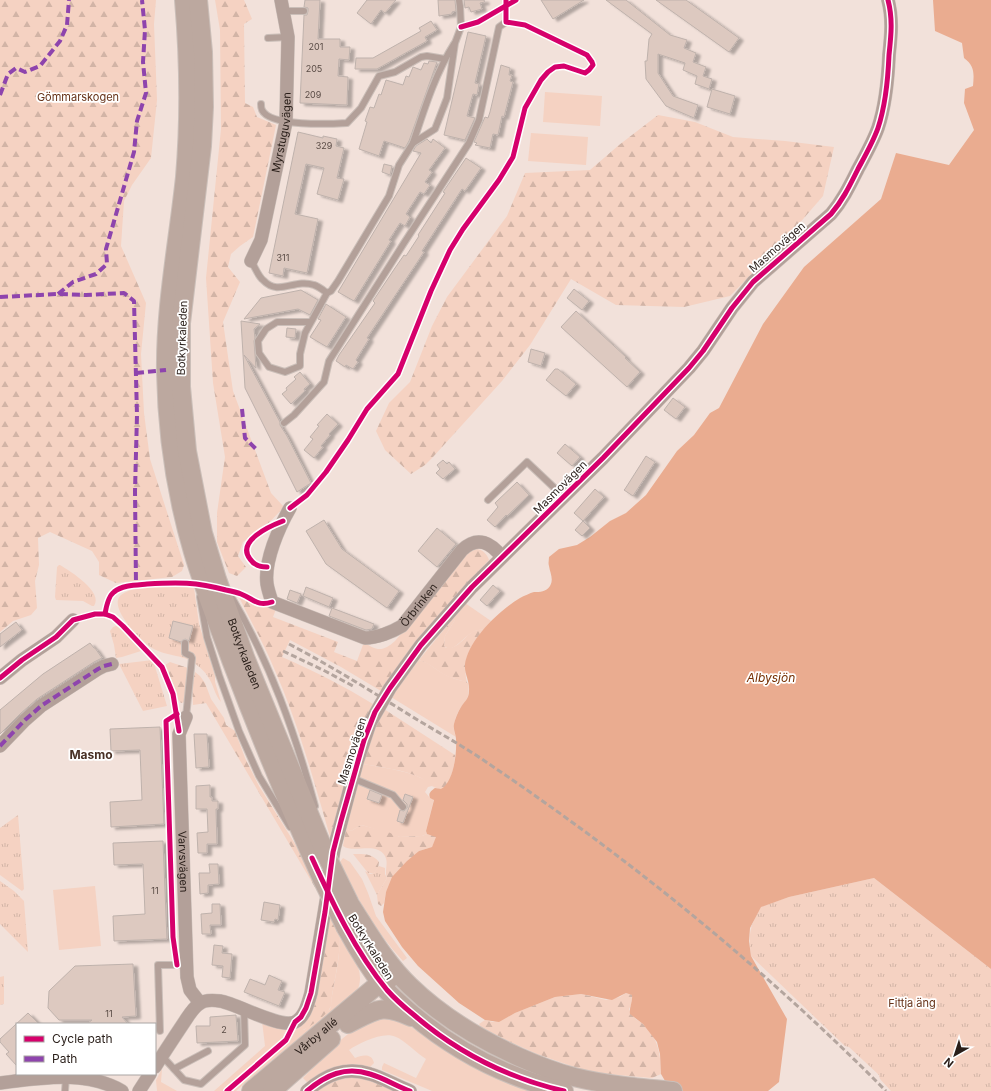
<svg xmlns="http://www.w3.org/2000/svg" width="991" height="1091" viewBox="0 0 991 1091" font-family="Inter,sans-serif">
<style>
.grass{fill:#f5d2c2}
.forest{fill:url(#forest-firs)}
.park{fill:url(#park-tufts)}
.water{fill:#eaac90}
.building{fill:#ddc9c0;stroke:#bfb2ac;filter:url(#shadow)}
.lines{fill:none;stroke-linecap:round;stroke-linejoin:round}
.lane-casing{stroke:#cbbfb9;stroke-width:8}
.street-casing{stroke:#cbbfb9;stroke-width:14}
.secondary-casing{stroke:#cbbfb9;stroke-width:20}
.lane{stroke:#b3a099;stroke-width:6}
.street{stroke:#b3a099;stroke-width:13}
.secondary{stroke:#bca89f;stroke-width:18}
.rail{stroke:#b4a59e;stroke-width:3;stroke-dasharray:6 3;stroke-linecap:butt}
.secondary-bridge-casing{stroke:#cbbfb9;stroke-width:20;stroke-linecap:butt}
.secondary-bridge{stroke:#bca89f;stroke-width:18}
.quiet{stroke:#8e44ad;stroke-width:4;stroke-dasharray:8 4;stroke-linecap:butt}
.cycleway-casing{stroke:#fff;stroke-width:8}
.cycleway{stroke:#d6006c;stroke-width:5}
.labels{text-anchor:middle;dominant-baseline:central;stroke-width:3.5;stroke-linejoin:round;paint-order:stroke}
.number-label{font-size:9px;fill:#584a44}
.park-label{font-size:11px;fill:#663218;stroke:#fff}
.street-label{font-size:11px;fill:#291e19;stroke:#fff}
.water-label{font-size:12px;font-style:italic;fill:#752f02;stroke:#fff}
.neighbourhood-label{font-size:12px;font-weight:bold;fill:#483025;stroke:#fff}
</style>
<defs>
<pattern id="forest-firs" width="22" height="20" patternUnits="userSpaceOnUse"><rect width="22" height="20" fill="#f5d2c2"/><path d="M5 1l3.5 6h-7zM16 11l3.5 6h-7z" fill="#d2b4a6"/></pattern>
<pattern id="park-tufts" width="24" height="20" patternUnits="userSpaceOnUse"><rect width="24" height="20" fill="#f5d2c2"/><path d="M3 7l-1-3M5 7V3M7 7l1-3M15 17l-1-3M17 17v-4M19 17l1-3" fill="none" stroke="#d2b4a6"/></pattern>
<filter id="shadow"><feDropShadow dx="4.5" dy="2.5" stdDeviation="1" flood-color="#0004"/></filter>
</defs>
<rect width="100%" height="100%" fill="#f2e1da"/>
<g class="grass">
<path d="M545,92L602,96L600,126L543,122Z"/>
<path d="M531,133L588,137L586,165L528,161Z"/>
<path d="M465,603L491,621L483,630C467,627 455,657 444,646L445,636L455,620V616Z"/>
<path d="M419,660C431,663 439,673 450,677C456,680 462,680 468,683C469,689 469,694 467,699C466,702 463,704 461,707C455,716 452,727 456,737L391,697Z"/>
<path d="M363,764C383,768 421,771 435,788L432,786L428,787L425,792L430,798L434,799L426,831L427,834L422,836L400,837L365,826L361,825L351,831L346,828Z"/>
<path d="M343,858L350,862L362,879L368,893L376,916L407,958L403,961C376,932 359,902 342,866L340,862Z"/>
<path d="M95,886L101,946L59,950L53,890Z"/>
<path d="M339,936C350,952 367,970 357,991L304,1039L276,1057L236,1091H214L265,1046L262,1021L304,1030L330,1009C332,1004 331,1001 332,996C335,977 341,956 339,936Z"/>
<path d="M378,1016L401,1020L450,1053L475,1067L531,1091H432L382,1070V1067L384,1063L416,1078L426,1059C418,1054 404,1040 396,1037C383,1031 360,1043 349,1050L355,1058C362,1055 372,1053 374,1063L370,1067C339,1063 334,1065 308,1083L303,1078C320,1061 336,1042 356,1028C363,1023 371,1020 378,1016Z"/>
<path d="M162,1069L161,1082L177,1091H157L156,1080Z"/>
</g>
<g class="forest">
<path d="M0,0H156L154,24L157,100L151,158L132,185L124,201L121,246L146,303L141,354L144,413L150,459L184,565L182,571L172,577L116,583L99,575V562L92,551L50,532L38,538L39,565L35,581L37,608L31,615L13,621L0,632Z"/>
<path d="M215,0H244L252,19L244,24L245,103L253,107L257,117L276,125L253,237L240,246L231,254L228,267L240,282L223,322L233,391L271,493L284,507L264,528L252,535L243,542L238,556L246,567L237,576L229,573L217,542V513L225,457L213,383L206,278L221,129L220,30Z"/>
<path d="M658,115L695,122L733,137L785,141L834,147L823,196L785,240L730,296L684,307L616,305L571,279L530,345L502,381L433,457L425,465L411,474L385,450L376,431L389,403L410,382L432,326L447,297L507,216L525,173L590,170L619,145Z"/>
<path d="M477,549C483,550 487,554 489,560L460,591L381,691L341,667L290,640L282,657C314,671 344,686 373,704L331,840C314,781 298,722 273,666C263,642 250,620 239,597L254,604L276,609L273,617L338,642L334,652L357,661L364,642C377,652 384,651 395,641L468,552Z"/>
<path d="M455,616V620L445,636L444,646L446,648C462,650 467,627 483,630C469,649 462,658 467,683C461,680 455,679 449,677C438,672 430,663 419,660Z"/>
<path d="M170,662L188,668L185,702L181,703C175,697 171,678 165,668V665Z"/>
<path d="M195,672L200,676L205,683L211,699L224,718L226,725L235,731L245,758L259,786L297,847L326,906L206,703L193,705L192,685Z"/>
<path d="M384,709L455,755C455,763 451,786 442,789C438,791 426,781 421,778C405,770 381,767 363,764L376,725Z"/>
<path d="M361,825L388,832L400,837L422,836L427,834L437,836L432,847L419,851L386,892L384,903L381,906L378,904L377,895L387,878C384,871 389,863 385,856C376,841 354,854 343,846L346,828L351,831Z"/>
<path d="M353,854C363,854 372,853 379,862L378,868L374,873H368Z"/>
<path d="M330,916C333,922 337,929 339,935C342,947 334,983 332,996C331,1000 333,1004 330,1008C325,1017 308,1028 299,1032L295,1028L308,1018L314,1006Z"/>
<path d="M626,993L633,995L632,1003L629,1009C634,1020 636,1018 644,1025C658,1038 661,1055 661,1074L652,1078L607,1074L583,1070L537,1054L506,1040L481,1027L479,1024L485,1020L493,1022L504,1019L515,1013L555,997L581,994L606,1000L620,997Z"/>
<path d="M356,1076L375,1082L396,1091H316L319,1088L339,1078Z"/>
</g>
<g class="park">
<path d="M59,565H60C70,571 104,592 94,606H92L83,601L56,600L55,597L57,567Z"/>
<path d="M153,586H181L194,588L199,624L215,676V682L221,702C214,694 214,685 208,677C206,673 202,669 198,666C186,654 167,657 152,648C142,642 107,607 121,595C130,588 143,588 153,586Z"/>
<path d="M116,626L120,627L141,651L122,657L116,658L114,645L110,631L113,627Z"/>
<path d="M153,660L167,706L143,711L119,664Z"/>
<path d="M18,815L24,889L22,891L0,875V828Z"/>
<path d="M379,866L385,868V874L387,878L377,895L365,871L370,874L374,873Z"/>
<path d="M874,878L991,969V1091H891L880,1079L879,1075L849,1047L845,1046L751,956C748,932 750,929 760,907L789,897Z"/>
<path d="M0,881L14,891L24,901L28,952L0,924Z"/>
<path d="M4,976V1004L0,1005V977Z"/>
</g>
<path class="water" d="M933,0H991V969L874,878L789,897L761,907L750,928L749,941L751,956L787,1019L779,1082L768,1091H671L661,1074L660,1054L657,1042L643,1024L630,1014C629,1007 633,1002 632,995L626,993L612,1000L581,994L555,997L515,1013L499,1022L485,1020L459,1003L418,966L402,947L385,921L383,912L386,892L392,877L407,861L419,851L432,847L436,837L427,834L426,831L434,800L430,798C428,793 431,791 435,788L441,789C454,782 457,752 456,739C456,734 453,730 454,724C455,719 458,712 461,707C464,702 469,699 469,691C470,677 461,672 467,656C475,634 500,610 520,598C524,596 530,593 534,592C540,592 546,592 550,586C554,579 550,573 549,566C548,563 549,560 549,557L559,549L577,545L590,537L610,521L626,513L646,495L677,451L694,435L710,413L719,408L763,324L804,267L881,199L896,153L949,165L974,130L964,103L965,89L973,86C974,74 975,66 964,58L962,43L935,31Z"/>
<g class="building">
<path d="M305,0H320L318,39H340V47H350L349,60L339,59L338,76L348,77L347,105L300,103L304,15H307L308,11V8L304,7Z"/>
<path d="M367,0H396L385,13L381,10L371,24L357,13Z"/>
<path d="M438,0H455L456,11L452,12V14L439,16Z"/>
<path d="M464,0H484L485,2L480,3L482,9L471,12L469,7L465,8Z"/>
<path d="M541,0H584L553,19Z"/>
<path d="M606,0H626L670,35L687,40L684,48L696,53L693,62L706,67L703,76L712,79L709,89L695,84L697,76L683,70L685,63L658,54V73L673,96L698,105L694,118L666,106L646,79L645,61H647L649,39L652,34Z"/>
<path d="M656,0H686L739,38L729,52Z"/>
<path d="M431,21L437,30L425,37L427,41L377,69H355L356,58H373L421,31L419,28Z"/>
<path d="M468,32L486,36L475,83L479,84L477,95L473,94L467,116L475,118L465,140L444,135Z"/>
<path d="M429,61L437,62L409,141L405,148L384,141L379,156L359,149L367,122L365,121L370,107L374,108L379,94L381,95L386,80L403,85L406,76L409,77L413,67L421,70L424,63L428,64Z"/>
<path d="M501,65L510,68L509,75H512L510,81L513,82L504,117L502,116L498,135L493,134L490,148L475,145L477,143L474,142L485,117L488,118L490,112Z"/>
<path d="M712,89L735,96L730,114L707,107Z"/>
<path d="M298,132L323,138V136L337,139L336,146L344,148L337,178L344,179L338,200L317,194L324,168L306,164L295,214L318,219L307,273L284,268L283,276L269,273Z"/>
<path d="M427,139L431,143L433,139L445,148L429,170L432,172L425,182L430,185L424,194L420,192L406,214L410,217L405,226L400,223L389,240L391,241L354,301L338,292L421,153L413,151L416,146Z"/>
<path d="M466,158L481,168L465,191L462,189L451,206L422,251L424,252L367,338L369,339L356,360L358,362L353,369L346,365L345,367L336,361L339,355L375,303L373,301L395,268L404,255L406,256L419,236L418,235L445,193L443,192Z"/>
<path d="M384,164L392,166L390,175L382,172Z"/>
<path d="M574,289L589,301L582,310L567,298Z"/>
<path d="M301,290L318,300L310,315L298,309L244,319L261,298Z"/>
<path d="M326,304L346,317L327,347L310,337L321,320L318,319Z"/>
<path d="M576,311L626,357L625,358L640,372L627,387L561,327Z"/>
<path d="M241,321L260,324L254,329L255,338L254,341L256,368L244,355L280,422V425L287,436L311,483L297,492L245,388Z"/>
<path d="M287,328L296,329L295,338L286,337Z"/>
<path d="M531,349L545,353L541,366L528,362Z"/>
<path d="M555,369H558L576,384L566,396L546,380Z"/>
<path d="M300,372L310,384L304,389L305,391L291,404L282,394L287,390L286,388L296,379L294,377Z"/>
<path d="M673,398L685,407L676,419L664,410Z"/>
<path d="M327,414L338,424L329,434L330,435L321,446L323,447L314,458L304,450L313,439L310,437L319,426L317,425Z"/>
<path d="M565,444L580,457L572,466L557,453Z"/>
<path d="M646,456L655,462L633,496L624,490L625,489Z"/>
<path d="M443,460L447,464L449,462L455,469L443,479L436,473L440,469L437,465Z"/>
<path d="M517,482L529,495L507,516L506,515L495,527L487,520L498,507L495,503Z"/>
<path d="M595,489L604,497L583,521L574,513Z"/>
<path d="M324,520L342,549L399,591L387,608L326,564L306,531Z"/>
<path d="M583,521L590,528L582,536L575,530Z"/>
<path d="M437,528L456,544L437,567L418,551Z"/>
<path d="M493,585L500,591L487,606L480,600Z"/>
<path d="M306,587L333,598L329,607L303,596Z"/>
<path d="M290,590L301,594L297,603L287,599Z"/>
<path d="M332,608L374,624L372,629L366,630L329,616Z"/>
<path d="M173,621L193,626L189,641L185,639L181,642L169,638Z"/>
<path d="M16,622L22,630L0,647V634Z"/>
<path d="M90,643L94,648H95L102,658L94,662L37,699L20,714L0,734V710L43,674Z"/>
<path d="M160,727L164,824L111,827L110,802L142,800L140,750L111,751L110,729Z"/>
<path d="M194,734H207L209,767L196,768Z"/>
<path d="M210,785V797H212V801H218V809H216L217,844H207V853H198L197,833L208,832L207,809H196V786Z"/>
<path d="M370,790L382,795L379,803L367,799Z"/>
<path d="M405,794L413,797L403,823L397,821L400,810L404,811L407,808V804L403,800Z"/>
<path d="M163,841L167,939L114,941L113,916L145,914L143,864L114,865L113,843Z"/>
<path d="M209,864H218L219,884L208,885V893L200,894L199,873H210Z"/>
<path d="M264,902L280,905L278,920L275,919L274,922L261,920Z"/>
<path d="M212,904H220L221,925H210L211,934H202L201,914L212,913Z"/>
<path d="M214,945L223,946L222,953L232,954L230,978L222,977L223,966L212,965Z"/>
<path d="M133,964L136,1016L122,1017L128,1024H87L92,1020H59L48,1008L49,991L75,966Z"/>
<path d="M269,975L282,981L278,990L285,992L279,1006L244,992L250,979L265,985Z"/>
<path d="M28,1013L39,1024H17V1066L6,1054L9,1052L0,1042V1039Z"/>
<path d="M236,1015L238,1041L197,1043L196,1026H210V1017Z"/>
</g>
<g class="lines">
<defs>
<g id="lane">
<path d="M283,11H304"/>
<path d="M268,38L288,37"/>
<path d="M261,104C261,106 261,108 262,110C270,127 331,124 347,123L361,108L379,76L395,72L421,57L427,56L445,59"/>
<path d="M413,143C424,110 435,74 454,44"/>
<path d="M251,261C255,267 258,276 263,280C279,297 294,278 314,285C318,286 323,290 327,293"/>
<path d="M311,322H277L266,329L258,341L259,353L269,367L285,372L300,366V354L305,333L327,293L331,291L338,281L389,196L399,165L413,143L435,129L447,98L455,43L461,27L460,6L459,0"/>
<path d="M284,423L294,415L324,382L329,361L404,243L469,143L479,120L499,27L506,22"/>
<path d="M488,500L527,462L564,497"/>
<path d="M231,596C270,662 295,733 315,806"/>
<path d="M200,597L207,637L219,675L239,731L259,776L290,827"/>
<path d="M185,643V653L191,656L192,658L186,717"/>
<path d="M352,778L393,795L403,807"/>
<path d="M160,1031L158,965H186"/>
<path d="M162,1056L174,1069L208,1051"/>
<path d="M174,1069L184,1080L201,1084L245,1045L244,1009"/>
<path d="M65,1091L66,1077"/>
</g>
<g id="street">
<path id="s1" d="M251,261L261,240L286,122L288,37L281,0"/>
<path id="s2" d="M290,508C279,527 264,561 267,584C268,590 270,596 272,602L365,638C377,638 392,632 402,626L462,550C478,535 491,543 502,557"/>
<path d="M0,678L22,660L56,637L73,620"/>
<path id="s3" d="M186,717L179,734L187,977L190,990L200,1003"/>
<path d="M0,746L25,720L41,706L98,669L104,666L112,664"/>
<path d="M331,867L334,849L357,762L370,723L390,688L421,645L472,587L603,458L689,368L703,351L732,308L753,282L831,214C843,200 850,185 858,169C865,156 873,142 878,128C886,104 888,79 889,55C891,36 893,19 888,0"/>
<path d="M155,1067C165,1051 175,1036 185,1021C189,1015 193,1008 199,1004C204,1000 213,1000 220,1001C238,1004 280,1029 295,1022C305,1017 308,1003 311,993L328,890"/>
<path d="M0,1083C40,1078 86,1070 122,1091"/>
<path d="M139,1091L150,1074"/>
<path d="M307,1091C326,1075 345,1066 370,1074C384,1078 396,1086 410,1091"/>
</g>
<g id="secondary">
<path d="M184,0C189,59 190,118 185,177C178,243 165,307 166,372C167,433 176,494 193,552C204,589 218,624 231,660C259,734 289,807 322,879"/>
<path id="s4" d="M198,0L203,52L204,107L202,146L181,323V387L187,451L203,533L217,579L245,657L326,855"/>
<path d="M362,923C376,945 391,968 410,986C442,1017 479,1039 519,1057C537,1065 555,1072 574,1077C606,1085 640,1088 673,1091"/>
<path d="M346,928C358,950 371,971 386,990C394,999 404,1007 413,1015C457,1052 508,1078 564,1091"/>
<path d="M348,1024C376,1010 382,1003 411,1017"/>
<path id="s5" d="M251,1091L381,982L391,978"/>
<path d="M272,1091L331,1039"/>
</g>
</defs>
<use href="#lane" class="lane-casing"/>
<use href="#street" class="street-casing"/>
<use href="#secondary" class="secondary-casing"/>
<use href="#lane" class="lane"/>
<use href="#street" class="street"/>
<use href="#secondary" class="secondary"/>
<g class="rail">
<path d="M289,644C333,667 374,693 416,719C441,734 468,749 492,766C634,862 766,970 886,1091"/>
<path d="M283,651L325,671L353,686"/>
</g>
<defs>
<g id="secondary-bridge">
<path d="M326,855L350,904L362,923"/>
<path d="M322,879L346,928"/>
</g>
</defs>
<use href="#secondary-bridge" class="secondary-bridge-casing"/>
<use href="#secondary-bridge" class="secondary-bridge"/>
<g class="quiet">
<path d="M0,95L8,74L16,68L25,72L40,66L60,41L67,25L69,0"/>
<path d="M58,294L73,282L96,274L107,264L106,249L134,152L137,121L146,93L143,62L145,30L142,0"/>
<path d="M0,297L58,294L86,295L124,293L134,301L137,415L135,491L136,585"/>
<path d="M136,373L166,370"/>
<path d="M242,409L245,438L257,450"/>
<path d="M0,746L25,720L41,706L98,669L104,666L112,664"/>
</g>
<defs>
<g id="cycleway">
<path d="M461,27L478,22L516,0"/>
<path d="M290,508L307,495L326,472L348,440L367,409L398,374L431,291L450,250L463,229L499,180L513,157L525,108L541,80L548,72L555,67L564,66L585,73L589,70L593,65L592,62L587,55L525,25L506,22V0"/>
<path d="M267,567C261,567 254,565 250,559C236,541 270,526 283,521"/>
<path d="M105,614C106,608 108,596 114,592C122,585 136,585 147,584C178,582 196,582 226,590C231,591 236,592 241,594C254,599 257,607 272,602"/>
<path d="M0,678L22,660L56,637L73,620L95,614H105L113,617L123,626L162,667L173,694L179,731"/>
<path d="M312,858C333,904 355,951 387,990C395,999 404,1007 414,1015C457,1052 508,1078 564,1091"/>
<path d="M177,965L173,937L166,721L177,714"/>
<path d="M227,1091L286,1040L295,1022L301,1017L306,1008L311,993L325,912L333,852L341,821L364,740L375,712L390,688L421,645L472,587L603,458L689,368L703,351L732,308L753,282L831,214C843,200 850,185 858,169C865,156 873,142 878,128C886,104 888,79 889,55C891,36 893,19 888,0"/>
<path d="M307,1091C326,1075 345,1066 370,1074C384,1078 396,1086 410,1091"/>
</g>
</defs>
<use href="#cycleway" class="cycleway-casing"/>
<use href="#cycleway" class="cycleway"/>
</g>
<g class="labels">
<g class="number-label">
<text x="316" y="46">201</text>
<text x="314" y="68">205</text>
<text x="313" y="94">209</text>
<text x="324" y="145">329</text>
<text x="283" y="257">311</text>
<text x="155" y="890">11</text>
<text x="109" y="1013">11</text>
<text x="224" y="1029">2</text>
</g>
<g class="park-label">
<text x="78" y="97">Gömmarskogen</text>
<text x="912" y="1003">Fittja äng</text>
</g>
<g class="street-label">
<text stroke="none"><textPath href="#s1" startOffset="133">Myrstuguvägen</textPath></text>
<text transform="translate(777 247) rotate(-41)">Masmovägen</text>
<text transform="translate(182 338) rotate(-88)">Botkyrkaleden</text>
<text transform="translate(560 487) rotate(-45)">Masmovägen</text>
<text stroke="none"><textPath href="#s2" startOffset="265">Örbrinken</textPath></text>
<text stroke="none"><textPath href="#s4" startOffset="664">Botkyrkaleden</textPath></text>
<text transform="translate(352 751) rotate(-72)">Masmovägen</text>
<text stroke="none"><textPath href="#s3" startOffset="146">Varvsvägen</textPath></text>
<text transform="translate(371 947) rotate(58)">Botkyrkaleden</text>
<text stroke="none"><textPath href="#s5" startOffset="85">Vårby allé</textPath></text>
</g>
<g class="water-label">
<text x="771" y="677">Albysjön</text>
</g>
<g class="neighbourhood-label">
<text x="91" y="754">Masmo</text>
</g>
</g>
<rect x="16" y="1023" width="140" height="52" fill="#ffffff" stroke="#a9a5a3"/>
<rect x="24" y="1036" width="20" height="6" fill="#d6006c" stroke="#a9a5a3"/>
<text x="52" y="1043" font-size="12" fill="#291e19">Cycle path</text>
<rect x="24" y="1056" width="20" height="6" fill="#8e44ad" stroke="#a9a5a3"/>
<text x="52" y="1063" font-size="12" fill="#291e19">Path</text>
<g transform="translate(955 1055) rotate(219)" stroke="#ffffff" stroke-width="3" paint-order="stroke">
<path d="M0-3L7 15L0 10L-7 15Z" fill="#291e19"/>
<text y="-6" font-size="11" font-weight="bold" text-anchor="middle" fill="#291e19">N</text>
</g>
</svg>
